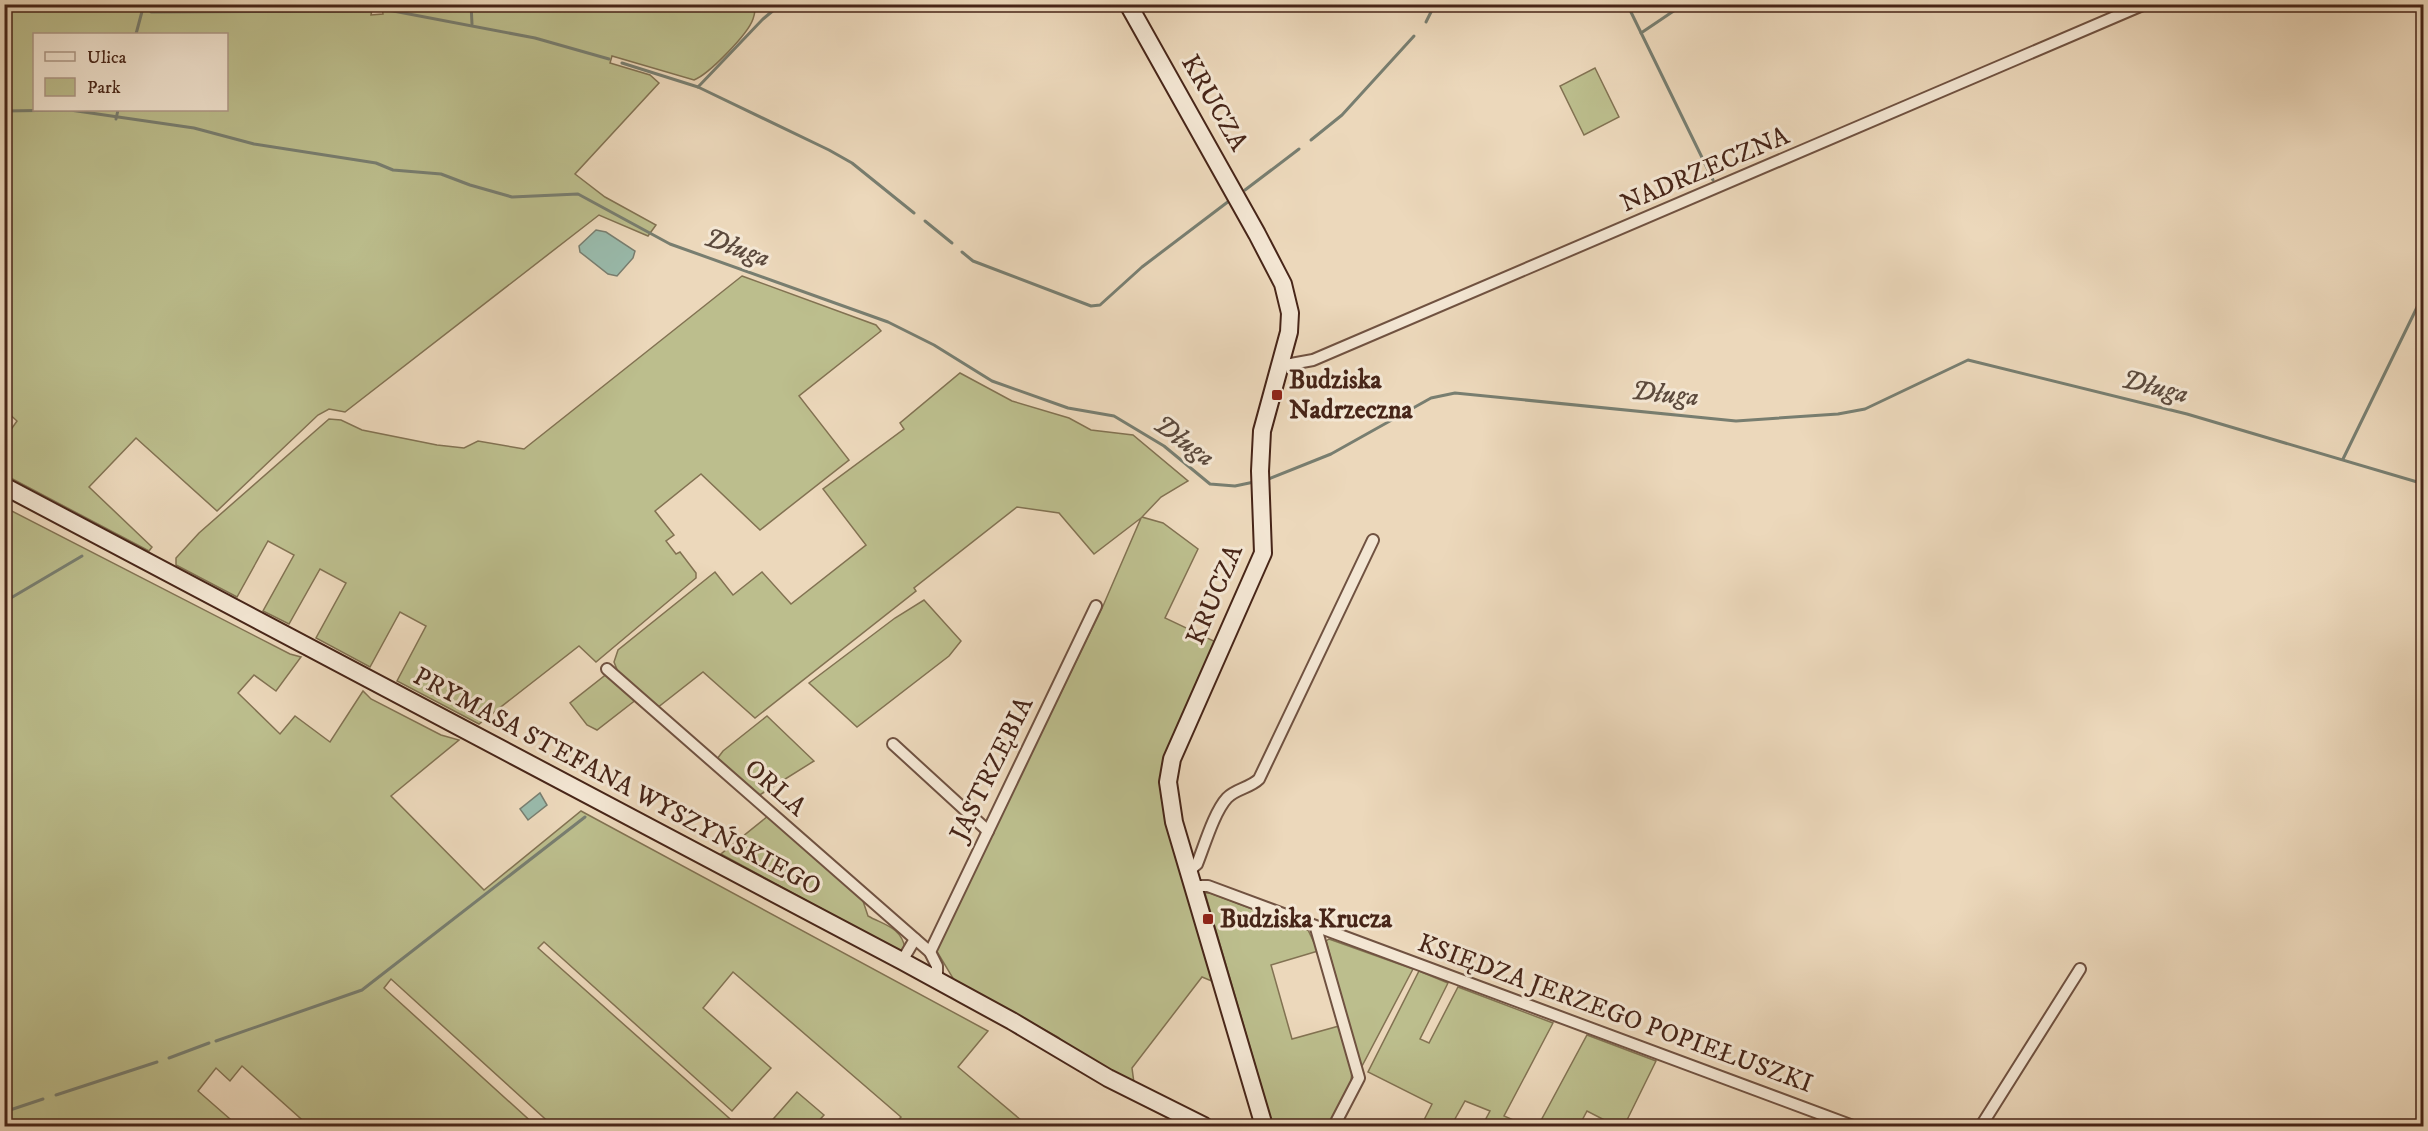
<svg xmlns="http://www.w3.org/2000/svg" width="2428" height="1131" viewBox="0 0 2428 1131" font-family="'IM FELL DW Pica',serif">
<style>
.green{fill:#bcbe8d;stroke:#827252;stroke-width:1.5;fill-rule:evenodd}
.water{fill:#99baab;stroke:#787e70;stroke-width:1.5}
.lines{fill:none;stroke-linecap:round;stroke-linejoin:round}
.stream{stroke:#787e70;stroke-width:3}
.street-casing{stroke:#705241;stroke-width:14}
.secondary-casing{stroke:#472518;stroke-width:20}
.street{stroke:#f3e6d3;stroke-width:10}
.secondary{stroke:#f3e6d3;stroke-width:16}
.poi-dot{fill:#8f2418;stroke:#f3e6d3;stroke-width:2}
.labels{text-anchor:middle;dominant-baseline:central;stroke-width:6;stroke-linejoin:round;paint-order:stroke}
.street-label{font-size:26px;fill:#472518;stroke:#f3e6d3}
.poi-label{font-size:26px;font-weight:bold;fill:#472518;stroke:#f3e6d3;text-anchor:start}
.water-label{font-size:27px;font-style:italic;fill:#5c4a3d;stroke:#f3e6d3}
</style>
<rect width="100%" height="100%" fill="#ecd8bb"/>
<filter id="stains"><feTurbulence type="fractalNoise" baseFrequency=".00333" numOctaves="4"/><feColorMatrix values="0 0 0 0 .2 0 0 0 0 .09 0 0 0 0 .02 0 0 0 .5 -.17"/></filter>
<radialGradient id="worn" r=".72"><stop offset=".6" stop-color="#630" stop-opacity="0"/><stop offset="1" stop-color="#630" stop-opacity=".3"/></radialGradient>
<g class="green">
<path d="M374,4L756,5C755,9 755,14 753,19C748,34 709,74 694,80L612,56L610,63L650,75L659,83L575,174L605,197L656,225L648,236L599,215L345,412L329,409L318,415L217,511L136,438L89,487L152,547L149,551L5,475V438L17,421L4,409L5,5L373,4L371,15L383,14L382,7ZM34,34H226V110H34Z"/>
<path d="M1595,68L1619,117L1584,135L1560,86Z"/>
<path d="M742,276L876,325L881,331L799,396L849,460L760,530L701,474L655,511L674,535L666,541L676,554L680,552L696,573V578L596,662L579,646L479,724L397,681L426,626L400,612L370,667L316,638L346,583L320,569L289,624L263,611L294,555L268,541L237,597L176,565V558L199,533L329,419L341,420L362,430L437,445L464,448L478,441L524,449Z"/>
<path d="M960,373L1012,401L1069,418L1091,430L1133,435L1188,481L1161,497L1142,517L1163,523L1198,549L1165,618L1218,643L1162,769L1161,797L1214,982L1202,977L1132,1068L1134,1083L1076,1052L1058,1037L954,980L936,950L1103,606L1141,518L1094,554L1059,513L1017,507L914,588L916,591L755,718L703,672L657,708L618,672L614,662L618,650L715,572L733,595L762,572L791,604L866,545L823,489L904,429L900,423Z"/>
<path d="M4,507L290,654L301,657L276,691L254,675L238,693L280,734L295,716L330,742L363,691L371,699L441,735L459,740L391,796L484,890L581,811L988,1031L958,1067L1028,1126H893L901,1117L733,972L703,1008L771,1068L732,1111L544,942L538,948L738,1126H553L391,979L384,988L536,1126H309L242,1066L230,1081L216,1068L198,1091L238,1126H5Z"/>
<path d="M924,600L961,641L949,656L857,727L809,683L895,618Z"/>
<path d="M608,673L637,699L597,730L587,725L570,703Z"/>
<path d="M767,716L814,761L758,796L717,759L723,751Z"/>
<path d="M768,816L863,901L868,916C884,925 901,927 905,948L903,953L721,854Z"/>
<path d="M1205,893H1210L1308,930L1318,951L1271,965L1292,1039L1339,1026L1352,1070L1351,1082L1328,1126H1273Z"/>
<path d="M1329,939L1413,969L1361,1068L1326,941Z"/>
<path d="M1419,971L1448,983L1420,1039L1429,1043L1458,987L1553,1023L1504,1116L1527,1126H1482L1490,1111L1465,1101L1451,1126H1421L1432,1104L1368,1072Z"/>
<path d="M1587,1035L1656,1061L1624,1126H1616L1587,1111L1579,1126H1538Z"/>
<path d="M797,1092L824,1115L814,1126H767Z"/>
</g>
<g class="water">
<path d="M596,230L606,232L635,251L633,258L617,276L608,274L580,252L579,246Z"/>
<path d="M540,793L547,805L528,820L520,809Z"/>
</g>
<g class="lines">
<g class="stream">
<path d="M471,4L472,24"/>
<path d="M1627,4L1713,180"/>
<path d="M388,10L535,38L609,59"/>
<path d="M151,12L371,11"/>
<path d="M1426,22L1435,4"/>
<path d="M1641,33L1684,4"/>
<path d="M136,34L144,4"/>
<path d="M622,63L698,87L829,150L852,163L914,213"/>
<path d="M698,87L763,19L781,4"/>
<path d="M4,111L70,110L194,128L254,144L376,163L393,170L441,174L470,185L512,197L578,194L670,244L888,322L934,345L992,381L1068,408L1114,416L1164,446L1210,484L1235,486L1254,482"/>
<path d="M116,119L118,110"/>
<path d="M1311,140L1342,115L1414,36"/>
<path d="M1245,190L1299,149"/>
<path d="M925,221L952,243"/>
<path d="M962,252L973,261L1091,306L1100,305L1142,267L1229,201"/>
<path d="M2343,459L2424,293"/>
<path d="M1266,480L1331,454L1431,398L1455,393L1736,421L1838,414L1865,409L1968,360L2187,414L2424,484"/>
<path d="M4,602L82,556"/>
<path d="M216,1041L362,990L585,817"/>
<path d="M169,1058L209,1043"/>
<path d="M56,1095L157,1062"/>
<path d="M4,1112L43,1099"/>
</g>
<defs>
<g id="street">
<path d="M1280,366L1313,360L2145,4"/>
<path d="M607,669L930,952L937,966V980"/>
<path d="M893,744L988,831"/>
<path d="M1189,871L1197,864C1204,847 1214,812 1227,798C1235,789 1250,788 1259,779L1373,540"/>
<path d="M1193,886H1208L1853,1126"/>
<path d="M1316,928L1359,1078L1334,1126"/>
<path d="M930,952L1096,606"/>
<path d="M902,961L915,939"/>
<path d="M1981,1126L2080,969"/>
</g>
<g id="secondary">
<path d="M1128,4L1257,234L1283,284L1290,313L1289,332L1262,431L1260,471L1263,553L1172,759L1168,782L1174,822L1264,1126"/>
<path d="M4,486L902,961L1012,1021L1108,1078L1204,1126"/>
</g>
</defs>
<use href="#street" class="street-casing"/>
<use href="#secondary" class="secondary-casing"/>
<use href="#street" class="street"/>
<use href="#secondary" class="secondary"/>
</g>
<g class="poi-dot">
<rect x="1271" y="389" width="12" height="12" rx="3"/>
<rect x="1202" y="913" width="12" height="12" rx="3"/>
</g>
<g class="labels">
<g class="street-label">
<text transform="translate(1214 103) rotate(60)">KRUCZA</text>
<text transform="translate(1705 170) rotate(-23)">NADRZECZNA</text>
<text transform="translate(1215 595) rotate(-67)">KRUCZA</text>
<text transform="translate(992 769) rotate(-64)">JASTRZĘBIA</text>
<text transform="translate(617 782) rotate(28)">PRYMASA STEFANA WYSZYŃSKIEGO</text>
<text transform="translate(775 788) rotate(41)">ORLA</text>
<text transform="translate(1615 1014) rotate(20)">KSIĘDZA JERZEGO POPIEŁUSZKI</text>
</g>
<g class="poi-label">
<text x="1289" y="380">Budziska<tspan x="1289" dy="30">Nadrzeczna</tspan></text>
<text x="1220" y="919">Budziska Krucza</text>
</g>
<g class="water-label">
<text transform="translate(737 248) rotate(20)">Długa</text>
<text transform="translate(2155 387) rotate(14)">Długa</text>
<text transform="translate(1665 394) rotate(6)">Długa</text>
<text transform="translate(1184 441) rotate(36)">Długa</text>
</g>
</g>
<rect width="2428" height="1131" fill="none" stroke="#ecd8bb" stroke-width="24"/>
<rect x="6" y="6" width="2416" height="1119" fill="none" stroke="#472518" stroke-width="3"/>
<rect x="12" y="12" width="2404" height="1107" fill="none" stroke="#472518" stroke-width="1.5"/>
<rect x="33" y="33" width="195" height="78" fill="#f3e6d3" stroke="#ae9988" stroke-width="1.5"/>
<rect x="45" y="52" width="30" height="9" fill="#f3e6d3" stroke="#ae9988" stroke-width="1.5"/>
<text x="87" y="63" font-size="18" fill="#472518">Ulica</text>
<rect x="45" y="78" width="30" height="18" fill="#bcbe8d" stroke="#ae9988" stroke-width="1.5"/>
<text x="87" y="93" font-size="18" fill="#472518">Park</text>
<rect width="100%" height="100%" filter="url(#stains)"/>
<rect width="100%" height="100%" fill="url(#worn)"/>
</svg>
